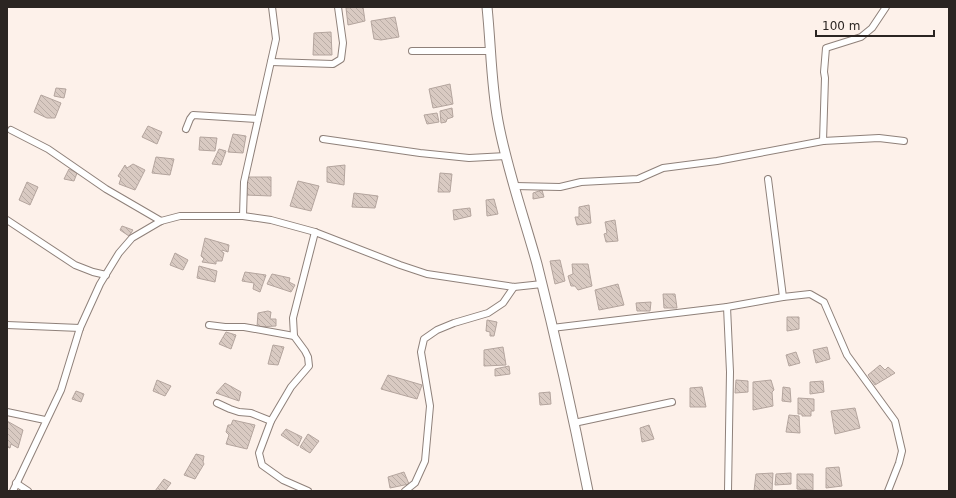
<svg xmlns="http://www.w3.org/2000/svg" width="956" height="498" viewBox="0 0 956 498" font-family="'DejaVu Sans',sans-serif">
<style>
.building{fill:url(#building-back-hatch);stroke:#b4a59e}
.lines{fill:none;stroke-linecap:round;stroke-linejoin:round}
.minor-casing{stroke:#8f817a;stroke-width:8}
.secondary-casing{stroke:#8f817a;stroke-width:11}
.minor{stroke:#fff;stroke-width:6}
.secondary{stroke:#fff;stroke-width:9}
</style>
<defs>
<pattern id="building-back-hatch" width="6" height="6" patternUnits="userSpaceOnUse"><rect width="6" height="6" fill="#d9cac2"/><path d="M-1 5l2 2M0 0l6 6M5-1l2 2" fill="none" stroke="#baada6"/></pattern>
</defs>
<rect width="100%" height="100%" fill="#fdf1ea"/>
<g class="building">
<path d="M356,7H363L365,21L348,25L346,8Z"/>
<path d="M395,17L399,37L381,40L374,39L371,21Z"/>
<path d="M331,32L332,55H313L314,33Z"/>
<path d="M450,84L453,104L433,108L429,89Z"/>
<path d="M56,88L66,89L64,98L54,96Z"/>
<path d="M41,95L61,103L55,118H47L34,112Z"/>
<path d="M452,108L453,117L447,119L446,122L441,123L440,111Z"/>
<path d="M437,113L439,122L427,124L424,115Z"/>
<path d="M148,126L162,132L157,144L142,137Z"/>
<path d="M233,134L246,136L243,153L228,152Z"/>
<path d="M200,137L217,138L215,151L199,150Z"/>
<path d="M219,149L226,151L221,165L212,164Z"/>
<path d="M156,157L174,159L170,175L152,173Z"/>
<path d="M133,164L145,170L135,190L119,184L121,178L118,176L125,165L127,168Z"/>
<path d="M345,165L344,185L327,182V167Z"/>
<path d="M69,169L77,173L74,181L64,179Z"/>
<path d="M440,173L452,174L450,192H438Z"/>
<path d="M247,177H271V196L245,195Z"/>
<path d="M298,181L319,186L311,211L290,206Z"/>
<path d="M27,182L38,187L30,205L19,200Z"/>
<path d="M542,190L544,197L533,199V193Z"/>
<path d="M354,193L378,196L375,208L352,207Z"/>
<path d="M494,199L498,214L487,216L486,200Z"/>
<path d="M589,205L591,223L577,225L575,217H579V207Z"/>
<path d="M470,208L471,216L454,220L453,210Z"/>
<path d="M615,220L618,241L606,242L604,234L607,233L605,222Z"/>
<path d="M122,226L133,230L129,236L120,230Z"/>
<path d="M205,238L229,245L228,252L222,250V252L224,253L222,261H216V264L202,262L204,259L201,256Z"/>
<path d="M175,253L188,260L183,270L170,265Z"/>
<path d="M560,260L565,281L555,284L550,261Z"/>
<path d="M572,264H588L592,286L578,290L575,286H571L568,276L573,274Z"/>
<path d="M199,266L217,271L215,282L197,278Z"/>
<path d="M245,272L266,275L260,292L253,289L254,283L242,281Z"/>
<path d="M272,274L290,278L289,282L295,285L291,292L267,284Z"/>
<path d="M618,284L624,305L599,310L595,290Z"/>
<path d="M663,294H675L677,308H664Z"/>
<path d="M651,302L650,311H637L636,303Z"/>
<path d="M268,311L271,312L270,319H276V326L257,327L258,313Z"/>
<path d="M787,317H799V329L787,331Z"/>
<path d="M487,320L497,322L494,336H490V332L486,331Z"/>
<path d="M226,332L236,335L231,349L219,344Z"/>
<path d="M273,345L284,347L278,365L268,364Z"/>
<path d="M503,347L506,365L484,366V350Z"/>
<path d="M827,347L830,359L816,363L813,350Z"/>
<path d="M796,352L800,363L789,366L786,355Z"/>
<path d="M880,365L885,370L888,367L895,373L875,385L868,375Z"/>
<path d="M509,366L510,374L495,376V369Z"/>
<path d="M388,375L422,385L417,399L381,389Z"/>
<path d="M157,380L171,386L165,396L153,391Z"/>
<path d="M736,380L748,381V392L735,393Z"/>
<path d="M771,380L774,390L772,392L773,406L753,410V382Z"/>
<path d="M823,381L824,392L810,394V382Z"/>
<path d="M225,383L241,392L239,401L216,393Z"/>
<path d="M702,387L706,407H690V388Z"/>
<path d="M783,387L790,388L791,402L782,401Z"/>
<path d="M76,391L84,394L81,402L72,399Z"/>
<path d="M550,392L551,404L540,405L539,393Z"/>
<path d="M798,398L814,399V411H811V416H802V414H798Z"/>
<path d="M855,408L860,428L835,434L831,411Z"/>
<path d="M789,415L799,416L800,433L786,432Z"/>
<path d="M233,420L255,425L247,449L226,444L229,435L226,432L228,425H231Z"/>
<path d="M7,421L23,430L18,448L11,444L10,448L7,447Z"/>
<path d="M649,425L654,439L642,442L640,428Z"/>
<path d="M286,429L302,437L298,446L281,435Z"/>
<path d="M308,434L319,441L310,453L300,447Z"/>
<path d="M196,454L204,456L203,462L204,464L195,479L184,475Z"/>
<path d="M839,467L842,486L826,488V468Z"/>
<path d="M404,472L409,484L390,488L388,477Z"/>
<path d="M773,473L772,491H754L756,474Z"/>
<path d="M791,473V484L775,485L776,474Z"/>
<path d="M797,474H813V490L797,489Z"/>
<path d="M164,479L171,483L165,491H155Z"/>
</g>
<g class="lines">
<defs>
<g id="minor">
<path d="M412,51H491"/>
<path d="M271,62L333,64L341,59L343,43L338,7"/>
<path d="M186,129L190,119L193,115L258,119"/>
<path d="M11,130L48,149L106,189L161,221"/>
<path d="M323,139L420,153L469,158L506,156"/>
<path d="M823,141L825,78L824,72L826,48L861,37L872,28L886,7"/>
<path d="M768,179L783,297"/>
<path d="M515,186L560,187L581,182L638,179L663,168L717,161L823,141L879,138L904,141"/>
<path d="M243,216L244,182L276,39L272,7"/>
<path d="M7,220L75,265L93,272L106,275"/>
<path d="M727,307L730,372L728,491"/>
<path d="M7,325L80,328"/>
<path d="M209,325L225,327H244L294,336"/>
<path d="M552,328L727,307L783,297L810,294L824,302L847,355L895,421L902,451L899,463L888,491"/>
<path d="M217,403L230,409L239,412L251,413L271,421"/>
<path d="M7,412L45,420"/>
<path d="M574,423L672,402"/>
<path d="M16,483L28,491"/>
<path d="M13,491L61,390L80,328L100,284L119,253L132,238L161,221L180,216H243L271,220L315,232L400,265L427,274L514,287L542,284"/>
<path d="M308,491L283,480L262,465L259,453L271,421L291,387L309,366L308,357L305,351L294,336L293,318L315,232"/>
<path d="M405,491L415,483L425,461L430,406L421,352L424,339L437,330L454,323L488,313L503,303L514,287"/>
</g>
<path id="secondary" d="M487,7C491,45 491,84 498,121C507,170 524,217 537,264C556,339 573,415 588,491"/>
</defs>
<use href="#minor" class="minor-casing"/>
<use href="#secondary" class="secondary-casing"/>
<use href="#minor" class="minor"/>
<use href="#secondary" class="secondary"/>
</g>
<rect width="956" height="498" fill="none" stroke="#2b2522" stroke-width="16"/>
<path d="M816 30v6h118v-6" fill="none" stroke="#2b2522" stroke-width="2"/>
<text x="822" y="30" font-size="12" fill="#2b2522" stroke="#fdf1ea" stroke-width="3" paint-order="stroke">100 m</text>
</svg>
